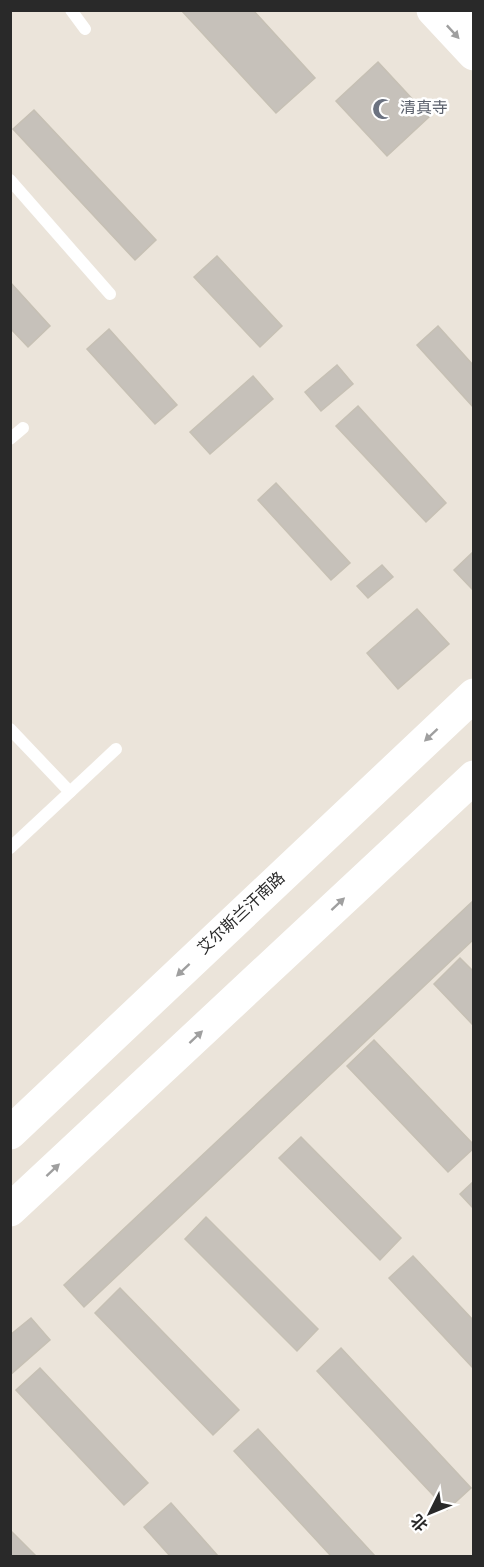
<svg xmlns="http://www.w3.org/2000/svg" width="484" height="1567" viewBox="0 0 484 1567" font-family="Overpass,'Noto Sans SC',sans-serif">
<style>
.building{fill:#c6c1ba;stroke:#c6c0b4;stroke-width:1.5}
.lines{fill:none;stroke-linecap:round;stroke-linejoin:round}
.lane{stroke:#fff;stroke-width:12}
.secondary{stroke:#fff;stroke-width:33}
.oneway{fill:#9f9f9f}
.labels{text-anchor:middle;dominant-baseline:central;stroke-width:5;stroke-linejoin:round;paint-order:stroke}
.worship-label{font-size:16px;fill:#5b616d;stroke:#fff;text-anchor:start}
.street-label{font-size:16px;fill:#292929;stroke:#fff}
</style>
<rect width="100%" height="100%" fill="#ebe4da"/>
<g class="building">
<path d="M181,10H253L315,78L276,113Z"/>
<path d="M378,62L429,117L387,156L336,101Z"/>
<path d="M34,110L156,240L135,260L13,129Z"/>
<path d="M217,256L282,326L260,347L194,277Z"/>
<path d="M10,282L50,326L28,347L10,328Z"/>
<path d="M438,326L474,366V408L417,345Z"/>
<path d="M109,329L177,405L155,424L87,349Z"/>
<path d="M337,365L353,384L321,411L305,392Z"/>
<path d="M253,376L273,399L210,454L190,432Z"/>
<path d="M358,406L446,503L426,522L336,426Z"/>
<path d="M276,483L350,563L331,580L258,500Z"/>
<path d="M474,551V591L454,570Z"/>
<path d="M382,565L393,577L368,598L357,586Z"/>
<path d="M417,609L449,644L398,689L367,653Z"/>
<path d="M474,900V939L84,1307L64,1285Z"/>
<path d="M460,958L474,972V1026L434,984Z"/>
<path d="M374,1040L474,1145V1148L448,1172L347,1066Z"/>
<path d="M301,1137L401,1238L380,1260L279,1158Z"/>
<path d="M474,1181V1209L460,1194Z"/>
<path d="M206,1217L318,1329L297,1351L185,1239Z"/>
<path d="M413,1256L474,1321V1369L389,1278Z"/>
<path d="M120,1288L239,1410L213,1435L95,1313Z"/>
<path d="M31,1318L50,1340L10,1375V1335Z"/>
<path d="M341,1348L471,1488L447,1510L317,1371Z"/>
<path d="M40,1368L148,1483L124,1505L16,1390Z"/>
<path d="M258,1429L375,1556H331L234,1451Z"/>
<path d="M171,1503L218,1556H170L144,1527Z"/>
<path d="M10,1530L36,1556H10Z"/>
</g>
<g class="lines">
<g class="lane">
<path d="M71,10L85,29"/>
<path d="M10,180L110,294"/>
<path d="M10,439L23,428"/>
<path d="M10,729L70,792"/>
<path d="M10,848L116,749"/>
</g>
<g class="secondary">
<path d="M433,10L474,54"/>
<path d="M465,10L474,19"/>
<path d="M10,1133L474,695"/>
<path d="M10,1210L474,777"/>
</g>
</g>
<defs><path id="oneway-solid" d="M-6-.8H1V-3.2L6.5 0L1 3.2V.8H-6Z" transform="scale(1.5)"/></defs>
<g class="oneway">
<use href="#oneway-solid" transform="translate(453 32) rotate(47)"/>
<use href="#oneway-solid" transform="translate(431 735) rotate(137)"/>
<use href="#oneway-solid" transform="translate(338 904) rotate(-43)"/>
<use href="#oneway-solid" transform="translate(183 970) rotate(137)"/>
<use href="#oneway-solid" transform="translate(196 1037) rotate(-43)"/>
<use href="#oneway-solid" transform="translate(53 1170) rotate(-43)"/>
</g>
<defs>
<symbol id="mosque-bare" viewBox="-9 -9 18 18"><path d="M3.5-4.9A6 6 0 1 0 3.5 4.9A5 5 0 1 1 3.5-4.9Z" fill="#6b7280" stroke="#fff" stroke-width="2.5" paint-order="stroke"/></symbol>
</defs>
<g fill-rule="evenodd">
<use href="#mosque-bare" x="368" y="94" width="30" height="30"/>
</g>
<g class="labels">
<g class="worship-label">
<text x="400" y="109">清真寺</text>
</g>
<g class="street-label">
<text transform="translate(242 914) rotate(-43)">艾尔斯兰汗南路</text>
</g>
</g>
<rect width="484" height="1567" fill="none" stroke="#292929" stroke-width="24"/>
<g transform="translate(430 1513) rotate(227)" stroke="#ffffff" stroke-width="4.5" paint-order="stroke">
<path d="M0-4.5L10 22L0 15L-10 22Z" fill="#292929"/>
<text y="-9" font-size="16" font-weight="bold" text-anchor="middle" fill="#292929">北</text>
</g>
</svg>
